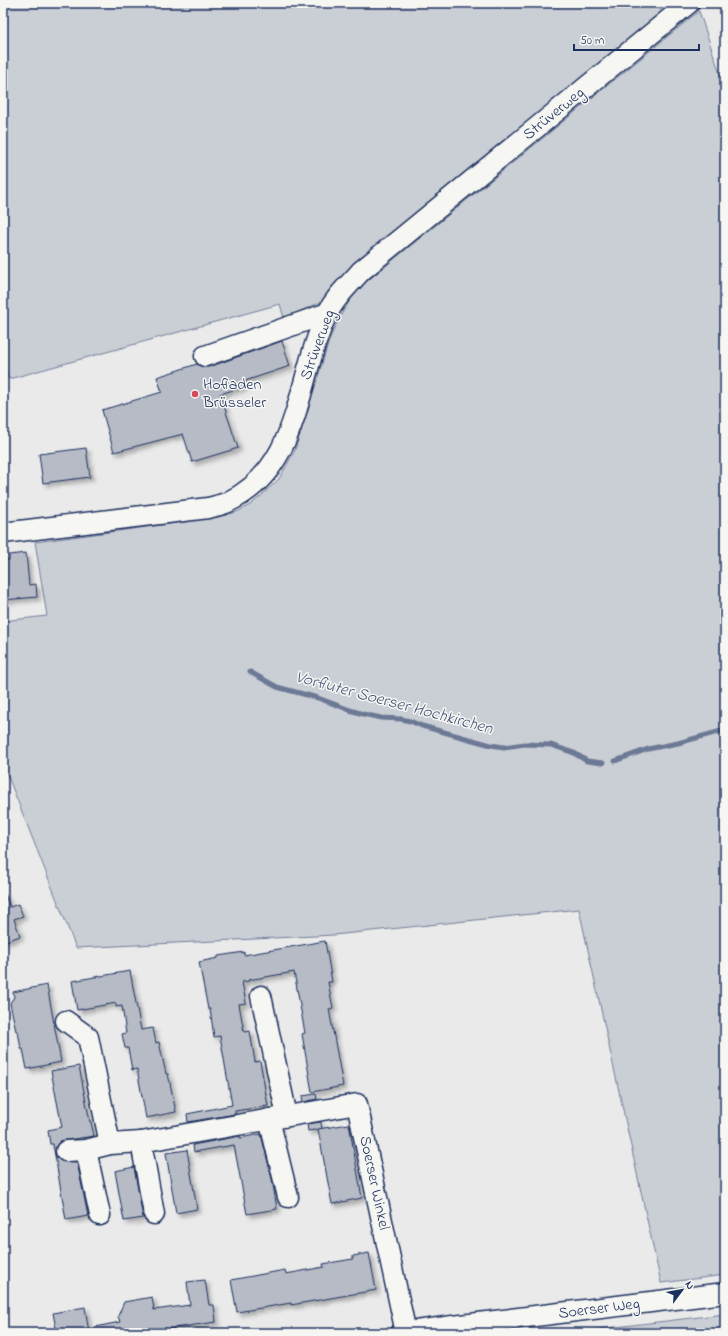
<svg xmlns="http://www.w3.org/2000/svg" width="728" height="1336" viewBox="0 0 728 1336" font-family="'Indie Flower',sans-serif">
<style>
.green{fill:#caced5;stroke:#727e9a}
.lines{fill:none;stroke-linecap:round;stroke-linejoin:round}
.stream{stroke:#6c7995;stroke-width:5}
.building{fill:#b6bbc6;stroke:#1b2f5e;filter:url(#shadow)}
.minor-casing{stroke:#1b2f5e;stroke-width:23}
.minor{stroke:#f6f6f2;stroke-width:20}
.poi-dot{fill:#d1495b;stroke:#f6f6f2;stroke-width:1.5}
.labels{text-anchor:middle;dominant-baseline:central;stroke-width:3;stroke-linejoin:round;paint-order:stroke}
.street-label{font-size:16px;fill:#1b2f5e;stroke:#f6f6f2}
.poi-label{font-size:16px;fill:#1b2f5e;stroke:#f6f6f2;text-anchor:start}
.water-label{font-size:17px;font-style:italic;fill:#44547a;stroke:#f6f6f2}
</style>
<defs>
<filter id="shadow"><feDropShadow dx="3.5" dy="3.5" stdDeviation="2" flood-color="#0004"/></filter>
</defs>
<rect width="100%" height="100%" fill="#e9eae9"/>
<filter id="ink" filterUnits="userSpaceOnUse"><feTurbulence type="fractalNoise" baseFrequency=".025" numOctaves="2"/><feDisplacementMap in="SourceGraphic" scale="8" xChannelSelector="R" yChannelSelector="G"/><feConvolveMatrix kernelMatrix="1 2 1 2 8 2 1 2 1" color-interpolation-filters="sRGB"/></filter>
<g filter="url(#ink)">
<g class="green">
<path d="M3,3H676L326,300L284,318L280,304L9,379L3,361Z"/>
<path d="M699,11L725,89V1275L661,1283L579,909L334,935L76,948L3,764V621L47,616L35,542L214,518L237,512L250,505L261,496L279,479L295,450L330,338L339,318L351,299L366,282Z"/>
<path d="M725,1314V1333H565Z"/>
</g>
<g class="lines">
<g class="stream">
<path d="M250,672L277,687L318,698L350,710L363,714L381,718L401,719L410,721L422,726L491,745L504,747L525,744L551,745L574,753L587,761L603,763"/>
<path d="M615,761L648,749L678,743L725,730"/>
</g>
</g>
<g class="building">
<path d="M282,341L290,366L245,381L246,386L220,394L238,448L192,462L183,434L114,452L102,410L162,392L157,377L197,364L202,367H209Z"/>
<path d="M86,448L90,477L43,483L39,454Z"/>
<path d="M26,553L29,585L36,584L37,597L3,600V560H9V555Z"/>
<path d="M3,894H5L10,907L18,904L23,916L14,919L20,936L3,942Z"/>
<path d="M325,941L332,982H328L333,1008L329,1009L343,1086L312,1092L302,1034L305,1033L294,972L248,980L249,981L242,982L246,1003L239,1004L244,1032L250,1031L255,1062L260,1061L268,1106L235,1111V1114L188,1122L187,1114L232,1105L220,1036L214,1037L210,1009H208L199,962L218,958V956L244,952V955Z"/>
<path d="M130,971L141,1030L153,1028L156,1043L159,1042L166,1074H168L176,1112L146,1118L137,1069L132,1070L128,1048H125L122,1034L126,1033L122,1006L116,1007V1003L77,1010L72,981Z"/>
<path d="M47,985L61,1062L27,1069L23,1049H21L18,1031H16L10,1003L14,997L13,992Z"/>
<path d="M79,1066L90,1122H91L94,1136L60,1141L56,1146L55,1152L57,1158L61,1161L77,1162L88,1216L66,1220L53,1144H50L48,1130L62,1127L51,1071Z"/>
<path d="M316,1094L317,1099L303,1102L302,1096Z"/>
<path d="M321,1122L322,1129L308,1131L307,1124Z"/>
<path d="M349,1124L362,1198L332,1204L318,1129Z"/>
<path d="M261,1134L272,1179L277,1209L247,1214L234,1145L194,1152L193,1145L240,1136V1138Z"/>
<path d="M187,1150L197,1209L176,1213L166,1153Z"/>
<path d="M134,1167L143,1218L124,1221L115,1171Z"/>
<path d="M369,1253L376,1290L291,1305V1303L237,1312L231,1280L285,1270L286,1274L324,1267L323,1264L353,1259V1256Z"/>
<path d="M205,1280L209,1305H214L216,1322L181,1327L145,1333H95V1327L120,1322L118,1316L124,1302L152,1297L154,1310L190,1305L187,1282Z"/>
<path d="M85,1307L89,1333H57L53,1313Z"/>
</g>
<g class="lines">
<defs>
<g id="minor">
<path d="M205,356L328,313"/>
<path d="M3,533L208,508C215,506 222,505 228,502C302,467 296,378 327,314C335,297 349,285 361,271L689,3"/>
<path d="M261,996L287,1116"/>
<path d="M66,1021L88,1037L110,1144"/>
<path d="M269,1119L288,1197"/>
<path d="M141,1142L154,1214"/>
<path d="M86,1150L100,1215"/>
<path d="M66,1151L86,1150L110,1144L141,1142L357,1104L406,1333"/>
<path d="M401,1333L453,1326L725,1293"/>
</g>
</defs>
<use href="#minor" class="minor-casing"/>
<use href="#minor" class="minor"/>
</g>
</g>
<circle class="poi-dot" cx="195" cy="394" r="4"/>
<g class="labels">
<g class="street-label">
<text transform="translate(554 114) rotate(-39)">Strüverweg</text>
<text transform="translate(318 345) rotate(-70)">Strüverweg</text>
<text transform="translate(374 1183) rotate(78)">Soerser Winkel</text>
<text transform="translate(599 1309) rotate(-7)">Soerser Weg</text>
</g>
<g class="poi-label">
<text x="203" y="385">Hofladen<tspan x="203" dy="18">Brüsseler</tspan></text>
</g>
<g class="water-label">
<text transform="translate(394 703) rotate(15)">Vorfluter Soerser Hochkirchen</text>
</g>
</g>
<rect width="728" height="1336" fill="none" stroke="#f6f6f2" stroke-width="16"/>
<rect x="8" y="8" width="712" height="1320" fill="none" stroke="#1b2f5e" stroke-width="1.5" filter="url(#ink)"/>
<g transform="translate(682 1290) rotate(58)" stroke="#f6f6f2" stroke-width="3" paint-order="stroke">
<path d="M0-3L7 15L0 10L-7 15Z" fill="#1b2f5e"/>
<text y="-6" font-size="11" font-weight="bold" text-anchor="middle" fill="#1b2f5e">N</text>
</g>
<path d="M574 44v6h125v-6" fill="none" stroke="#1b2f5e" stroke-width="2"/>
<text x="580" y="44" font-size="12" fill="#1b2f5e" stroke="#f6f6f2" stroke-width="3" paint-order="stroke">50 m</text>
</svg>
